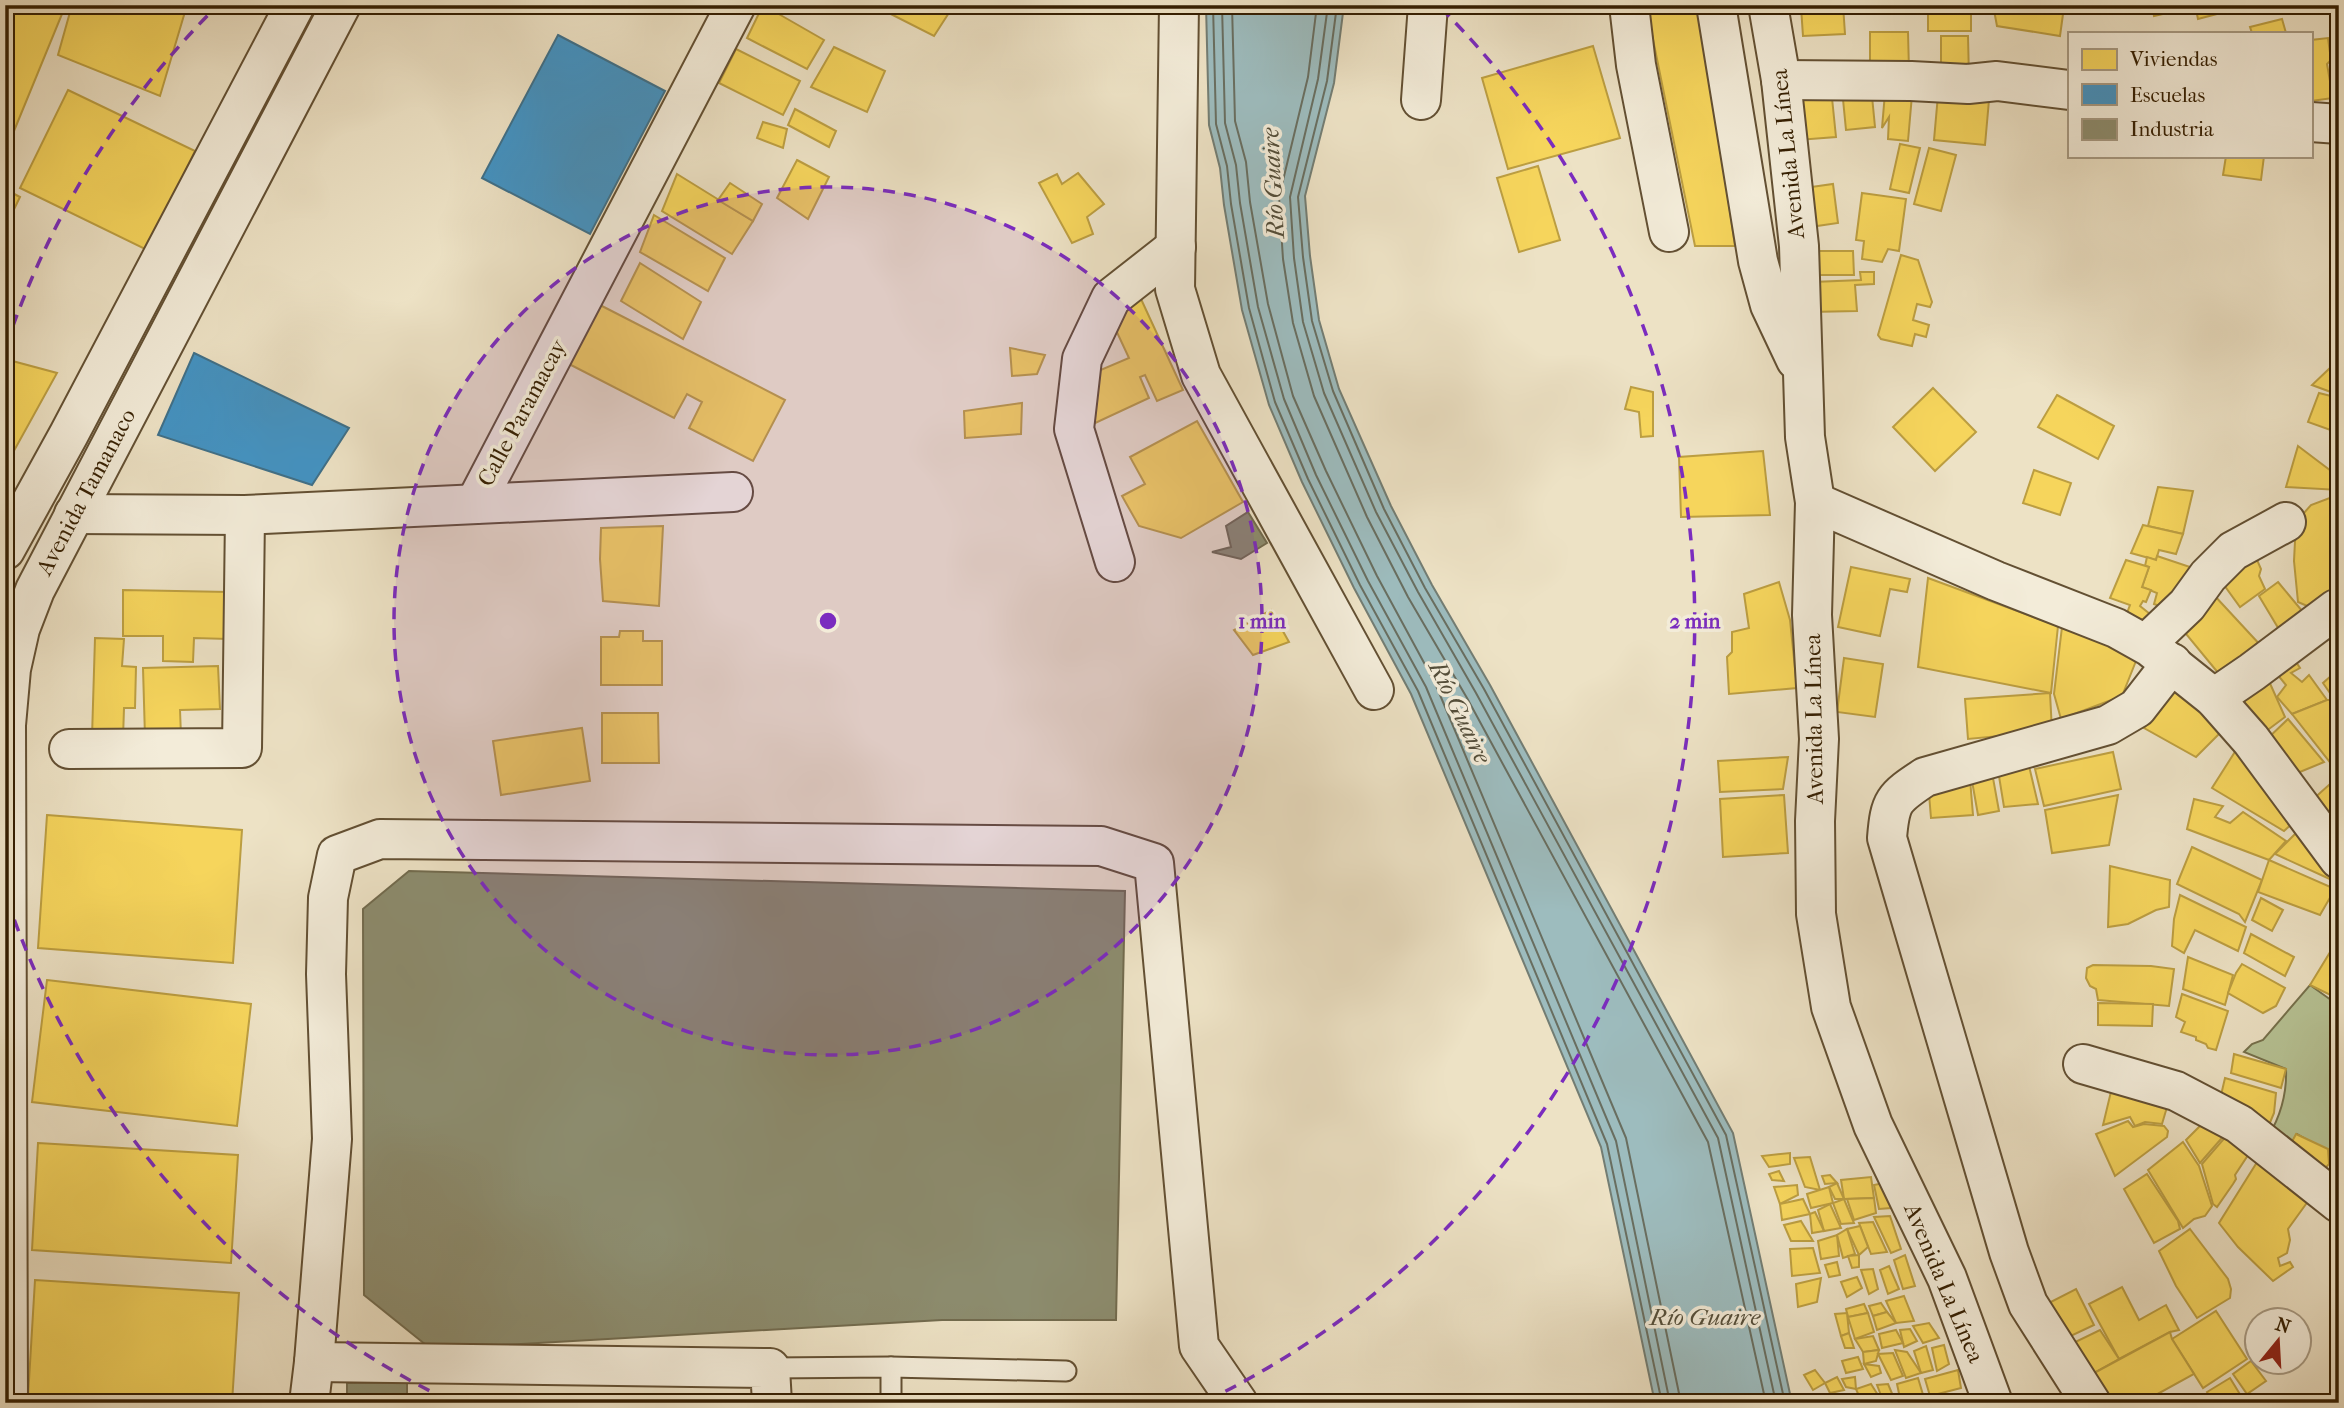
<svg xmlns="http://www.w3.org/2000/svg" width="2344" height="1408" viewBox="0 0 2344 1408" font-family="'IM FELL French Canon',serif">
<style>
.green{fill:#b7c395;stroke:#76714c;stroke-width:2}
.water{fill:#9dbcbe;stroke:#737d73;stroke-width:2}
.homes{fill:#f6d55c;stroke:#bc9e41;stroke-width:2}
.schools{fill:#4393c3;stroke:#3f7089;stroke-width:2}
.industry{fill:#8c8c6e;stroke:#726b4e;stroke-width:2}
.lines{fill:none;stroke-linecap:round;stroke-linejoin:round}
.shore{stroke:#696e60;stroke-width:2}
.service-casing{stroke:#635033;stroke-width:23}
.minor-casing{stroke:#635033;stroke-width:42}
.service{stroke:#f3ecd9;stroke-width:19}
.minor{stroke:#f3ecd9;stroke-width:38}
.ring{fill:none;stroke:#7b2cbf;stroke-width:3.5;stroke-dasharray:12 9}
.labels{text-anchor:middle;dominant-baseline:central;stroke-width:7;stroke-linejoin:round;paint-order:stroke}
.street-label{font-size:23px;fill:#351f02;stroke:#f3ecd9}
.water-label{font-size:24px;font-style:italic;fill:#544e3a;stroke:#f3ecd9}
.centre{fill:#7b2cbf;stroke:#f3ecd9;stroke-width:3.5}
.ring-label{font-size:21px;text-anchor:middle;font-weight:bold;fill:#7b2cbf;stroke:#f3ecd9;stroke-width:7;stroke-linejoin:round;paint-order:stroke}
</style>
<rect width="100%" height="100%" fill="#ede2c5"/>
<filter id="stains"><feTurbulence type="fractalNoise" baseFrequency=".00286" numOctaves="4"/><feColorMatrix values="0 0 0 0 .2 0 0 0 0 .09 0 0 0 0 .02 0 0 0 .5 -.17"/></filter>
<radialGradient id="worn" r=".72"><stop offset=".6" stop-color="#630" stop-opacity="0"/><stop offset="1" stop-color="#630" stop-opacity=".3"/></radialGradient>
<path class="green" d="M2310,985L2331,1000L2336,1017L2339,1018V1158L2297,1134L2286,1153L2268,1137C2280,1117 2287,1093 2286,1069L2244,1052L2252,1044L2263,1040Z"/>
<path class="water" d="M1206,5H1344L1334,83L1305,196L1310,256L1319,320L1339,389L1391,506L1432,585L1490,685L1733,1133L1792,1403H1655L1601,1147L1411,694L1354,588L1302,482L1269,405L1242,310L1224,205L1220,168L1209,125Z"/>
<g class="homes">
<path d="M5,5H40L62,14L7,148L5,147Z"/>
<path d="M72,5H187L160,96L58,55Z"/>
<path d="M763,5L824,40L807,69L747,38Z"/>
<path d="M873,5H954L934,36Z"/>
<path d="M1646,5H1709L1724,170L1735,246H1695Z"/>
<path d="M1843,5L1845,34L1803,36L1801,7Z"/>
<path d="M1993,5H2054L2064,7L2060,36L1997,26Z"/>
<path d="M2152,5H2175L2176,11L2154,16Z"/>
<path d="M2195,5H2230L2232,10L2198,19Z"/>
<rect x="1928" y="7" width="43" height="24"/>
<path d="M2282,19L2286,33H2252L2250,27Z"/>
<path d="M1870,32H1908L1909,70H1870Z"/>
<path d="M1941,36H1968L1969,78L1941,79Z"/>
<path d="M2328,38L2331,60L2327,64L2333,98L2311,101V40Z"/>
<path d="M1593,46L1620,138L1508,169L1482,78Z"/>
<path d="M834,47L885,71L867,112L811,87Z"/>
<path d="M736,49L800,81L783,115L719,83Z"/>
<path d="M1871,86L1875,127L1846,130L1842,89Z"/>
<path d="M68,90L195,151L147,250L20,188Z"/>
<path d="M1885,93L1912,95L1908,141L1888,139L1889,117L1882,128Z"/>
<path d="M1938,95L1989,100L1985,145L1934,140Z"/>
<path d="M1832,98L1836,137L1798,140L1796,100Z"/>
<path d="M795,109L836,131L829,147L788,125Z"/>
<path d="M763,122L787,129L783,148L757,138Z"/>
<path d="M1900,144L1920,148L1909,193L1890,189Z"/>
<path d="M1929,148L1956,155L1941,211L1914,204Z"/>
<path d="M2226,156H2264L2261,180L2223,175Z"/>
<path d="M797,160L829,177L808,219L777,198Z"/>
<path d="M1538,166L1560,240L1519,252L1497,178Z"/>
<path d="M1078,173L1104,204L1087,217L1093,234L1072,243L1039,183L1057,174L1062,184Z"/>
<path d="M677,174L753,221L732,254L662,211Z"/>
<path d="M730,183L762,204L753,221L718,200Z"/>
<path d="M1833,184L1838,223L1810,227L1804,188Z"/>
<path d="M5,189L20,197L5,228Z"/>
<path d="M1862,193L1906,199L1899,251L1888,249L1882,262L1862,259L1864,241L1856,240Z"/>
<path d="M654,215L725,258L708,291L640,252Z"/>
<path d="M1805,251H1853L1854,275H1804Z"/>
<path d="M1901,255L1918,260L1932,302L1930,307L1917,304L1913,320L1929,325L1926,337L1915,334L1912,346L1881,339L1878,335Z"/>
<path d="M640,263L701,302L683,339L621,301Z"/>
<path d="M1860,272H1874V284L1855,285L1857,311L1810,312L1813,282L1861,280Z"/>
<path d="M1141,299L1183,390L1157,401L1145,375L1140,377L1149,398L1093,424L1084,377L1129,358L1108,313Z"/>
<path d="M600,305L785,400L753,461L689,428L702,402L687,394L674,418L569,364Z"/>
<path d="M1010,348L1045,355L1037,374L1012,376Z"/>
<path d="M5,359L57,373L5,467Z"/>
<path d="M2330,368L2339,371V395L2312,385Z"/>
<path d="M1631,387L1653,392V436L1641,437L1639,412L1625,409Z"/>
<path d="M1933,388L1976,432L1935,471L1893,427Z"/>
<path d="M2319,393L2339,398V433L2308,422Z"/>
<path d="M2057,395L2114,426L2098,459L2038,427Z"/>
<path d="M1022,403L1021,434L965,438L964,411Z"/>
<path d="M1197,421L1243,502L1181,538L1139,526L1122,496L1145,484L1130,457Z"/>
<path d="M2298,446L2339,477V490L2286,487Z"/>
<path d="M1763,451L1770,515L1681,517L1679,457Z"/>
<path d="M2034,470L2071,483L2060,515L2023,503Z"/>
<path d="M2158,487L2193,491L2183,534L2148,526Z"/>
<path d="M2335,496L2339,503V592L2321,612L2298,602L2294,561L2296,522L2311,505Z"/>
<path d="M2143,525L2183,534L2176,554L2159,550L2156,560L2131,553Z"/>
<path d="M663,526L659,606L603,601L600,559L601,528Z"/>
<path d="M2251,546L2261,569L2259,576L2265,589L2240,607L2216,574Z"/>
<path d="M2157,556L2199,570L2174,611L2154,604L2157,593L2142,587L2149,567L2145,566L2147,557L2156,560Z"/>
<path d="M2126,560L2149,567L2142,587L2151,590L2146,602L2143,601L2140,606L2150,614L2146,622L2127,613L2130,605L2110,598Z"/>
<path d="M1851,567L1910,579L1907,592L1890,589L1880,636L1838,627Z"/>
<path d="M1928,578L2058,626L2051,693L1918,667Z"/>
<path d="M1779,582L1790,620L1797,688L1729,694L1727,657L1732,652V632L1749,628L1744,594Z"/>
<path d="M2278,582L2308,618L2286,641L2259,596Z"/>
<path d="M123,590L229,592L228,639L194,638L193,662L163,661V636H123Z"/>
<path d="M2213,594L2263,648L2224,680L2177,623Z"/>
<path d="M1271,610L1289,642L1253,655L1234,630Z"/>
<path d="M2062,627L2108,642L2136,661L2122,696L2061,719L2054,694Z"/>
<path d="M620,631H643V641H662V685H601V637H619Z"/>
<path d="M95,638L124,639L122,666L136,667L135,708H124L123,738L92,737Z"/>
<path d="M2290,653L2300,668L2291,673L2302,682L2309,675L2327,700L2292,714L2277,697L2286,685L2272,668Z"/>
<path d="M1844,658L1883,664L1875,717L1837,712Z"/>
<path d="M218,666L220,709L180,710L181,736L145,737L143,668Z"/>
<path d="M2339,669V706L2323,683Z"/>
<path d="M2264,670L2285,717L2265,732L2231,691Z"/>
<path d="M2181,684L2225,728L2196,757L2144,728Z"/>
<path d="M2050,693L2052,731L1968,739L1965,699Z"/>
<path d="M2327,700H2334L2339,706V768L2336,770L2292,714Z"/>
<path d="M602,713H658L659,763H602Z"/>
<path d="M2288,719L2324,762L2295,774L2267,739Z"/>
<path d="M582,728L590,781L501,795L493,741Z"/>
<path d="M2238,747L2294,822L2284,831L2212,788Z"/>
<path d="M2113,752L2121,789L2044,806L2035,769Z"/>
<path d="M1788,757L1783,789L1720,792L1718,761Z"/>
<path d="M2029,766L2038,804L2004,807L1998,770Z"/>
<path d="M2339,776V833L2311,801Z"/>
<path d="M1993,778L1999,811L1978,815L1972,781Z"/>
<path d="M1970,779L1973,815L1931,818L1928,782Z"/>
<path d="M1784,795L1788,853L1723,857L1720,799Z"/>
<path d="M2118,795L2109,845L2052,853L2045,810Z"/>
<path d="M2194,799L2223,806L2215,817L2230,823L2243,812L2286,841L2269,860L2187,829Z"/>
<path d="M47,815L242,830L233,963L38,948Z"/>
<path d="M2302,827L2325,860L2332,880L2275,854Z"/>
<path d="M2192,847L2262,880L2245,922L2239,914L2177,884Z"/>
<path d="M2269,860L2335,889L2320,915L2258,892Z"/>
<path d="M2110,866L2170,880L2169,907L2156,910L2128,924L2108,927Z"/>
<path d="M2180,895L2246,927L2238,951L2195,930L2184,953L2172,946L2174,919Z"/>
<path d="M2261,898L2283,910L2272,931L2252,920Z"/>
<path d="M2251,934L2294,957L2285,976L2244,953Z"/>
<path d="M2332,949L2339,954V1018L2336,1017L2337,998L2310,985Z"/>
<path d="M2188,957L2233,975L2225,1005L2183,989Z"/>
<path d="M2242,964L2285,988L2276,1006L2263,1013L2228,993L2236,973Z"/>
<path d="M2093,965L2151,966L2174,969L2169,1006L2098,1000L2096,989L2090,986L2086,978L2087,968Z"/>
<path d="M47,980L251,1004L237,1126L32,1102Z"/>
<path d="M2182,994L2228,1011L2216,1050L2208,1048L2206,1044L2196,1040V1037L2181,1032L2185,1022L2176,1017Z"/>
<path d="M2098,1003L2153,1004L2152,1026L2098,1025Z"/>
<path d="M2234,1054L2286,1069L2281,1088L2231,1073Z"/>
<path d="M2225,1078L2276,1093L2274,1113L2264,1137L2218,1108Z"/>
<path d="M2114,1079L2170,1097L2162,1124L2145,1122L2135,1126L2130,1117L2103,1125Z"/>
<path d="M2212,1114L2228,1131L2200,1163L2186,1140Z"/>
<path d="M2128,1121L2133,1127L2144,1124L2164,1126L2168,1131L2167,1137L2115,1176L2096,1134Z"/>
<path d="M2234,1127L2256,1143L2235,1175L2236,1179L2233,1184L2217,1207L2213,1204L2202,1164Z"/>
<path d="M2296,1134L2328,1149L2329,1164L2318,1177L2286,1153Z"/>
<path d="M2183,1142L2199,1166L2212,1206L2205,1216L2194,1219L2183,1228L2148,1170Z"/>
<path d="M38,1143L238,1155L231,1263L32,1250Z"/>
<path d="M2264,1151L2314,1193L2288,1229L2290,1240L2287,1253L2278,1258L2280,1266L2290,1262L2293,1267L2273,1281L2238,1247L2219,1223Z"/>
<path d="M1790,1153V1164L1769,1167L1762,1156Z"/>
<path d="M1810,1157L1820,1190L1805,1187L1794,1158Z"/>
<path d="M1779,1171L1784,1181L1772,1180L1769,1174Z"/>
<path d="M2147,1174L2178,1221L2180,1229L2154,1243L2124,1189Z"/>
<path d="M1830,1175L1837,1183L1825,1184L1822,1176Z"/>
<path d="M1871,1177L1874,1198L1844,1199L1841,1180Z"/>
<path d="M1837,1183L1844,1199H1835L1829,1187Z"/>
<path d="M1884,1183L1891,1208L1879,1209L1874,1185Z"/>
<path d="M1797,1185L1798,1195L1780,1204L1774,1187Z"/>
<path d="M1829,1187L1833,1203L1811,1208L1807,1194Z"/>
<path d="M1874,1198L1876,1213L1854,1220L1847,1199Z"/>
<path d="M1803,1199L1810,1214L1782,1220L1780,1204Z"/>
<path d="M1844,1199L1854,1223L1841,1224L1833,1203Z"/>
<path d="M1830,1204L1841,1228L1824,1231L1818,1210Z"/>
<path d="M1815,1212L1824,1231L1812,1233L1810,1214Z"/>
<path d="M1890,1216L1901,1249L1891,1253L1874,1217Z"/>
<path d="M1801,1221L1813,1241H1791L1784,1225Z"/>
<path d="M1873,1222L1887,1252L1871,1254L1859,1223Z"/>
<path d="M1860,1226L1868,1247L1859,1255L1847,1229Z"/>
<path d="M1847,1229L1855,1254L1843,1258L1837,1235Z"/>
<path d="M2190,1229L2228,1279L2231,1289L2230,1298L2197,1318L2176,1286L2159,1251Z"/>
<path d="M1837,1235L1839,1256L1821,1259L1818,1241Z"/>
<path d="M1813,1248L1820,1273L1792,1276L1790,1249Z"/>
<path d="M1859,1255V1267L1852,1268L1848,1256Z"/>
<path d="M1905,1255L1915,1286L1903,1289L1894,1260Z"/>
<path d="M1837,1262L1840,1275L1829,1277L1825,1265Z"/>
<path d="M1889,1266L1899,1289L1888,1294L1880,1270Z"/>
<path d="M1873,1269L1878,1289L1869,1294L1861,1270Z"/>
<path d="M1857,1277L1862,1288L1847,1297L1841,1282Z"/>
<path d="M1821,1278L1817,1302L1798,1307L1796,1284Z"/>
<path d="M35,1280L239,1293L232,1403H120L28,1397Z"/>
<path d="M2122,1287L2139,1320L2166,1305L2179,1330L2170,1332L2119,1359L2089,1304Z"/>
<path d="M2076,1289L2094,1325L2058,1342L2041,1307Z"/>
<path d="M1904,1296L1914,1321L1896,1323L1886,1301Z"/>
<path d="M1881,1303L1887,1312L1873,1316L1869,1306Z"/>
<path d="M1864,1304L1868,1313L1848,1317L1846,1309Z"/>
<path d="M2216,1311L2247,1359L2203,1388L2172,1339Z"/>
<path d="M1887,1312L1896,1323L1877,1330L1873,1316Z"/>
<path d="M1847,1313L1849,1333L1841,1336L1835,1314Z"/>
<path d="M1868,1313L1874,1332L1855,1339L1848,1317Z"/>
<path d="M1929,1323L1939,1338L1923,1343L1913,1326Z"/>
<path d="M1910,1329L1917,1341L1904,1347L1900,1330Z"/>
<path d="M1896,1330L1903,1343L1882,1348L1879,1334Z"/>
<path d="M2100,1330L2119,1359L2083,1379L2065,1347Z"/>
<path d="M2170,1332L2172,1339L2194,1374L2152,1397L2155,1403H2097L2083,1379Z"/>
<path d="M1849,1333L1854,1348H1845L1841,1336Z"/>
<path d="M1873,1336L1879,1350L1863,1352L1855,1339Z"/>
<path d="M1944,1345L1949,1364L1937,1371L1932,1348Z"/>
<path d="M1926,1346L1933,1370L1921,1373L1914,1351Z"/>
<path d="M1879,1350L1876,1361L1864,1364L1863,1352Z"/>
<path d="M1895,1350L1907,1352L1921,1373L1906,1378Z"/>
<path d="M1893,1353L1903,1376L1891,1380L1878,1354Z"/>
<path d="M1858,1357L1863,1369L1846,1373L1842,1361Z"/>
<path d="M2251,1361L2266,1381L2247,1394L2233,1374Z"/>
<path d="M1864,1364L1879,1366L1881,1373L1871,1377Z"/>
<path d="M1815,1370L1825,1383L1813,1390L1804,1375Z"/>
<path d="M1958,1370L1961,1388L1930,1396L1925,1379Z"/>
<path d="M1837,1377L1844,1390L1830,1393L1825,1383Z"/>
<path d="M1855,1377L1856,1389L1846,1387L1842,1379Z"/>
<path d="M1918,1378L1924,1398L1901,1403L1897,1384Z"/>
<path d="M2230,1378L2241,1396L2230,1403H2213L2207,1392Z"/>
<path d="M1871,1384L1883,1403H1862L1856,1389Z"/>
<path d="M1888,1384L1896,1403H1884L1877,1385Z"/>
<path d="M1958,1394L1970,1403H1927L1924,1398Z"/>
<path d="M2339,1394V1403H2318Z"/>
</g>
<g class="schools">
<path d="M558,35L665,91L590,234L482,178Z"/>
<path d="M194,353L349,428L312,485L158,435Z"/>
</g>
<g class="industry">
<path d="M1248,512L1267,543L1241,559L1212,552L1231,547L1226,526Z"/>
<path d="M409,871L1125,891L1116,1320H942L431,1349L364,1295L363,909Z"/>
<path d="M407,1382V1403H347V1383Z"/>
</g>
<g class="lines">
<g class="shore">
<path d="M1213,5L1216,124L1227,166L1231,204L1249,308L1275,402L1308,479L1360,585L1418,691L1607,1144L1662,1403"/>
<path d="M1222,5L1225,123L1236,165L1240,203L1258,307L1284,399L1316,475L1368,581L1426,687L1616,1141L1670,1403"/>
<path d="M1232,5L1235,121L1246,162L1250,202L1268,304L1293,396L1326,471L1377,576L1435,683L1626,1138L1681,1403"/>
<path d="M1317,5L1308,77L1279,197L1283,259L1293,323L1314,396L1367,517L1408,597L1467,698L1708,1142L1766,1403"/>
<path d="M1328,5L1318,79L1290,197L1294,258L1303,322L1324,393L1376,512L1418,592L1476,693L1718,1138L1776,1403"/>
<path d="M1337,5L1327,81L1298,197L1303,257L1312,321L1333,391L1384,509L1425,588L1484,689L1726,1135L1785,1403"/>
</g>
<defs>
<g id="service">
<path d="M891,1367V1403"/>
<path d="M770,1368L891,1367L1066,1371"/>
</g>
<g id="minor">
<path d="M1179,5L1175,289L1201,375L1374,690"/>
<path d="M1629,5L1636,65L1669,232"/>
<path d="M1716,5L1758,261L1770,305L1796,360"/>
<path d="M1768,5L1781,80L1799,246L1805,437L1815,502L1812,615L1819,739L1815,821L1816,914L1831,1007L1873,1125L1947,1278L1993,1403"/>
<path d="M1781,80L1911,81L1968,84L1997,81L2069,90"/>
<path d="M1421,100L1428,5"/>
<path d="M2311,122L2339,124"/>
<path d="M1815,502L1996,581L2116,628L2150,647L2214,698L2251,740L2339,859"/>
<path d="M475,504L736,5"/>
<path d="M74,514L245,515L733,492"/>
<path d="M5,550L69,434L295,5"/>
<path d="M1115,562L1074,429L1082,359L1111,298L1176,247"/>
<path d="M2146,644L2187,605L2208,576L2233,551L2286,522"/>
<path d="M2214,698L2252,672L2336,609"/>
<path d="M69,749L242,748L245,515"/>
<path d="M2083,1064L2176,1091L2239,1124L2339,1203"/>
<path d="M314,1362L770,1368L772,1403"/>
<path d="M8,1403L6,725L11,669L20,629L35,590L341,5"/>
<path d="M309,1403L314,1362L332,1139L326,974L328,898L337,855L380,839L1101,846L1154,863L1199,1346L1238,1403"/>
<path d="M2091,1403L2028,1304L2009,1252L1887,838C1890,801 1893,798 1925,777L2108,725L2137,708L2172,663"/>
</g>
</defs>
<use href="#service" class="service-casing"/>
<use href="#minor" class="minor-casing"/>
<use href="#service" class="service"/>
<use href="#minor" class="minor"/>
</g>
<circle cx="828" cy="621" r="434" fill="#7b2cbf" fill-opacity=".12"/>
<g class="ring">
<circle cx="828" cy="621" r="434"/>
<path d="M448 1400A867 867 0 0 1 6 896M6 346A867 867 0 0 1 215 8M1441 8A867 867 0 0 1 1208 1400"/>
</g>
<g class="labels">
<g class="street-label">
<text transform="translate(1788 154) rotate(-96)">Avenida La Línea</text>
<text transform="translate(522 413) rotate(-62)">Calle Paramacay</text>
<text transform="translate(86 492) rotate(-62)">Avenida Tamanaco</text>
<text transform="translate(1814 719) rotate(-91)">Avenida La Línea</text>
<text transform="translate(1944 1283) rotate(67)">Avenida La Línea</text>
</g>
<g class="water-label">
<text transform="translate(1273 183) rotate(-93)">Río Guaire</text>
<text transform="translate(1460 712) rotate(64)">Río Guaire</text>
<text x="1705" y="1317">Río Guaire</text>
</g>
</g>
<circle cx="828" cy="621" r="10" class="centre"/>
<g class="ring-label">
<text x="1262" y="628">1 min</text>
<text x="1695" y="628">2 min</text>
</g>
<rect width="2344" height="1408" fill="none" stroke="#ede2c5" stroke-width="28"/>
<rect x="7" y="7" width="2330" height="1394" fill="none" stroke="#351f02" stroke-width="3.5"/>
<rect x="14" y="14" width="2316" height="1380" fill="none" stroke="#351f02" stroke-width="2"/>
<rect x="2068" y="32" width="245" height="126" fill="#f3ecd9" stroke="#a79a83" stroke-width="2"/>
<rect x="2082" y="49" width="35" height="21" fill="#f6d55c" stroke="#a79a83" stroke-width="2"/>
<text x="2130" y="66" font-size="21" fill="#351f02">Viviendas</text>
<rect x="2082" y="84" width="35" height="21" fill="#4393c3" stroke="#a79a83" stroke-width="2"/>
<text x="2130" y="102" font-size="21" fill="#351f02">Escuelas</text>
<rect x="2082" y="119" width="35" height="21" fill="#8c8c6e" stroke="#a79a83" stroke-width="2"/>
<text x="2130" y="136" font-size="21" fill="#351f02">Industria</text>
<g transform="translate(2278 1341) rotate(18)"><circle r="33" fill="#f3ecd9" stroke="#a79a83" stroke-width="2"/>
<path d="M0-5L12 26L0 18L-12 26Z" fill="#8f2418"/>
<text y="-10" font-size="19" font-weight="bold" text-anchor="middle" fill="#351f02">N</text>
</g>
<rect width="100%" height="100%" filter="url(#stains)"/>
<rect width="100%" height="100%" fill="url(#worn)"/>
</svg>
